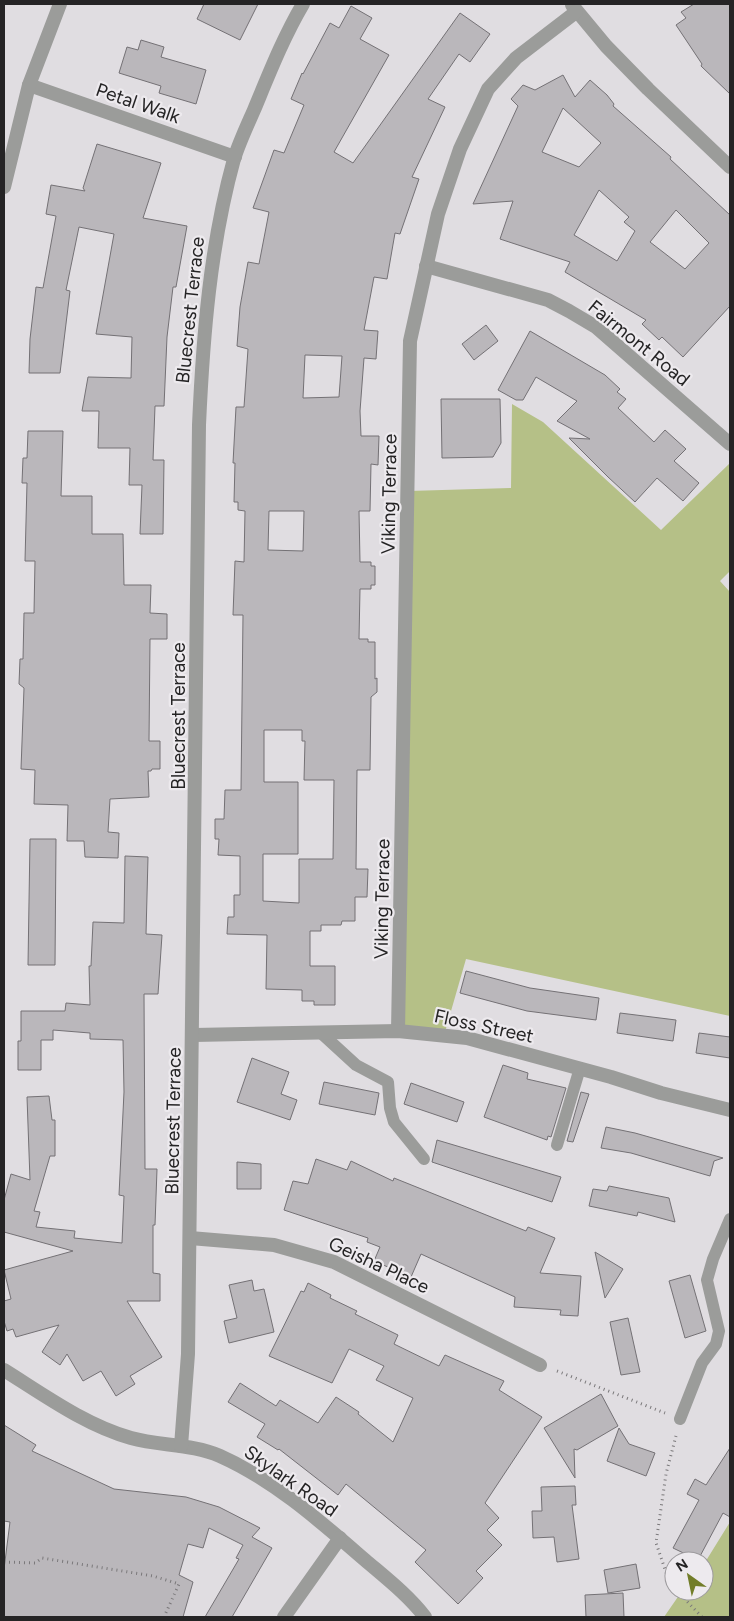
<svg xmlns="http://www.w3.org/2000/svg" width="734" height="1621" viewBox="0 0 734 1621" font-family="Figtree,sans-serif">
<style>
.green{fill:#b5c087}
.building{fill:#bab7bb;stroke:#747175;fill-rule:evenodd}
.lines{fill:none;stroke-linecap:round;stroke-linejoin:round}
.path{stroke:#7a787a;stroke-width:3;stroke-dasharray:1 4;stroke-linecap:butt}
.service{stroke:#9b9c9a;stroke-width:12}
.minor{stroke:#9b9c9a;stroke-width:14}
.tertiary{stroke:#9b9c9a;stroke-width:14}
.labels{text-anchor:middle;dominant-baseline:central;stroke-width:4.5;stroke-linejoin:round;paint-order:stroke}
.street-label{font-size:19px;fill:#252425;stroke:#edeaee}
</style>
<rect width="100%" height="100%" fill="#e0dde1"/>
<g class="green">
<path d="M512,404L543,422L661,530L730,463V571L720,581L730,592V1016L466,959L445,1032L399,1030L409,491L511,488Z"/>
<path d="M730,1522V1617H664L682,1591H704V1564Z"/>
</g>
<g class="building">
<path d="M204,4H258L240,40L197,19Z"/>
<path d="M694,4H730V94L701,66L702,64L676,25L686,18L681,12Z"/>
<path d="M351,6L372,18L360,39L389,55L334,152L353,163L460,13L490,34L470,62L459,54L428,99L445,107L412,177L419,179L400,234L395,233L387,279L374,277L364,330L378,331L376,359L364,358L360,411L361,436H379L378,465L371,464L370,511H359L360,562H371V566H375V585H371V589H360L359,639H368V642H375V679L377,678V692L371,697L370,770H357L356,869H368L367,897H355V921H342L341,925H321V931H310V966H335V1005H314V1001H302V990L266,989L267,935L227,934L228,917H234V895H240V856L218,855L219,839H215V819H224L225,790H241L243,615H233L235,561L244,562L245,511L238,510V502H234L235,463H233L236,407H244L248,349L237,346L240,307L248,262L259,264L269,212L253,208L274,150L284,153L304,105L291,99L302,73L303,74L330,23L339,28ZM305,355L342,356L339,397L303,398ZM269,511H304L303,551L268,550ZM264,730H302V741H305L304,780H334L333,859H299V903L263,901V854H298V782H264Z"/>
<path d="M141,40L164,47L161,57L206,70L196,104L159,93L161,86L119,73L127,47L138,50Z"/>
<path d="M563,75L575,97L590,80L607,95L614,104L613,106L671,157L670,159L730,215V306L683,357L662,337L659,340L642,324L646,320L565,272L570,262L500,239L513,201L473,204L518,106L511,99L523,85L535,90ZM563,108L601,143L579,167L542,152ZM599,190L629,217L624,222L635,231L617,261L574,235ZM676,210L709,243L685,269L650,242Z"/>
<path d="M97,144L161,163L143,218L187,226L176,287H173L167,337L164,406H155L153,460H164L163,534H140L142,485H129L130,448H98L99,411H82L88,377L131,378L132,337L96,334L114,234L79,227L66,290L70,291L60,373H29L30,339L36,287L43,288L56,216L46,214L51,185L85,191L83,188Z"/>
<path d="M486,325L498,341L474,360L462,344Z"/>
<path d="M530,331L605,375L620,389L617,392L626,399L618,408L654,442L665,430L686,449L674,461L699,483L683,501L657,478L635,502L608,477L569,438L590,439L557,421L577,401L536,377L523,400H516L498,390Z"/>
<path d="M441,399H500L501,443L493,457L442,458Z"/>
<path d="M28,431H63L61,496H92V534H123L124,585H151L150,613L167,614V639H150L149,741H160V769H152L151,771H148L149,797L110,799L108,832L119,833L118,858L85,857L84,841H67L68,805L34,804L35,770L21,769L24,688L19,684L20,659H23L24,613H34L35,561H25L27,483H22L23,458H27Z"/>
<path d="M30,839H56L55,965H28Z"/>
<path d="M125,856L148,857L146,934L162,935L158,994H144L145,1169H157L155,1225H153V1273L160,1274V1301H127L162,1357L130,1376L135,1384L116,1396L101,1371L83,1381L67,1354L60,1365L42,1352L59,1325L16,1337L13,1329L7,1331L4,1321V1301L11,1299L4,1270L73,1251L4,1232V1200L11,1174L30,1180L27,1097L49,1096L52,1120H55V1156H50L34,1211L40,1212L36,1227L75,1231L74,1238L122,1243L124,1196L119,1195L124,1092L123,1040L90,1039V1033L53,1030V1040H41V1070H18V1041H21V1011H65L66,1003L90,1005L89,966H91L93,922L124,923Z"/>
<path d="M466,971L530,988L599,998L596,1020L527,1011L460,993Z"/>
<path d="M620,1013L676,1020L673,1041L617,1033Z"/>
<path d="M699,1033L730,1037V1058L696,1053Z"/>
<path d="M252,1058L289,1072L281,1094L297,1100L290,1120L237,1102Z"/>
<path d="M503,1065L528,1073L527,1079L566,1088L551,1137L548,1136L547,1140L484,1117Z"/>
<path d="M324,1082L379,1093L375,1115L319,1104Z"/>
<path d="M411,1083L464,1102L457,1122L404,1104Z"/>
<path d="M581,1092L589,1094L573,1142L567,1141Z"/>
<path d="M606,1127L635,1133L723,1158L714,1161L710,1176L631,1153L601,1148Z"/>
<path d="M437,1140L561,1177L552,1202L432,1162Z"/>
<path d="M316,1159L347,1170L351,1161L393,1181L394,1178L526,1231L528,1227L555,1238L540,1273L581,1276L578,1316L560,1315L561,1310L514,1307L515,1297L421,1254L411,1277L374,1261L380,1247L367,1242L368,1238L284,1210L293,1181L308,1184Z"/>
<path d="M237,1162L261,1164V1189H237Z"/>
<path d="M609,1186L669,1198L675,1222L638,1212L637,1216L589,1206L593,1189L607,1191Z"/>
<path d="M595,1252L623,1269L605,1298Z"/>
<path d="M690,1275L706,1331L685,1338L669,1281Z"/>
<path d="M252,1280L254,1291L264,1289L274,1332L229,1343L224,1321L237,1318L229,1285Z"/>
<path d="M308,1283L331,1295L330,1298L357,1311L355,1314L398,1335L394,1344L439,1366L445,1355L504,1381L499,1390L542,1417L485,1503L499,1518L487,1530L502,1545L476,1571L483,1578L458,1604L415,1562L426,1550L346,1484L338,1495L279,1449L278,1450L257,1437L265,1424L228,1402L240,1383L276,1406L280,1400L318,1423L336,1397L359,1412L358,1414L393,1442L413,1398L376,1380L384,1366L349,1349L332,1383L269,1356L301,1291L304,1292Z"/>
<path d="M628,1318L640,1372L621,1375L610,1322Z"/>
<path d="M601,1394L618,1426L577,1450L574,1449L575,1478L544,1428Z"/>
<path d="M4,1425L36,1445L32,1451L114,1489L186,1497L219,1507L260,1528L252,1537L272,1548L232,1617H205L239,1559L236,1558L243,1545L209,1528L203,1548L188,1544L179,1575L193,1582L183,1617H4V1569L10,1522L4,1521Z"/>
<path d="M619,1428L629,1444L655,1453L646,1476L607,1461Z"/>
<path d="M730,1448V1517L723,1513L698,1560L673,1548L699,1500L687,1494L695,1479L706,1485Z"/>
<path d="M575,1486L576,1505H572L579,1559L557,1562L554,1537L533,1538L532,1511H542L541,1487Z"/>
<path d="M636,1564L640,1588L608,1593L604,1570Z"/>
<path d="M623,1593L624,1617H586L585,1595Z"/>
</g>
<g class="lines">
<g class="path">
<path d="M557,1371L665,1413"/>
<path d="M4,1562L35,1563L42,1558L153,1576L179,1584L164,1617"/>
<path d="M674,1586L667,1575L656,1543L666,1474L676,1436"/>
<path d="M677,1591L702,1617"/>
</g>
<g class="service">
<path d="M320,1032L356,1065L388,1082L390,1108L394,1122L424,1159"/>
<path d="M557,1145L580,1068"/>
<path d="M680,1419L702,1363L716,1344L719,1331L707,1280L713,1259L730,1219"/>
</g>
<g class="minor">
<path d="M572,5L606,46L648,89L730,167"/>
<path d="M29,85L235,157"/>
<path d="M426,266L548,300L569,311L596,327L730,444"/>
<path d="M398,1031L410,341L438,214L460,149L488,89L516,58L576,12"/>
<path d="M194,1035L398,1031L467,1038L611,1077L661,1093L730,1110"/>
<path d="M190,1238L274,1245L334,1262L540,1365"/>
<path d="M4,1370C44,1395 85,1425 131,1438C160,1446 192,1444 220,1456C274,1480 321,1522 365,1560C386,1578 408,1595 425,1617"/>
<path d="M181,1446L188,1354L199,425C203,336 210,246 234,159C239,143 247,126 254,110C269,74 283,38 303,4"/>
<path d="M284,1617L340,1538"/>
</g>
<path class="tertiary" d="M4,187L29,85L60,4"/>
</g>
<g class="labels">
<g class="street-label">
<text transform="translate(138 103) rotate(19)">Petal Walk</text>
<text transform="translate(190 310) rotate(-84)">Bluecrest Terrace</text>
<text transform="translate(639 343) rotate(39)">Fairmont Road</text>
<text transform="translate(389 494) rotate(-89)">Viking Terrace</text>
<text transform="translate(178 716) rotate(-90)">Bluecrest Terrace</text>
<text transform="translate(382 899) rotate(-89)">Viking Terrace</text>
<text transform="translate(484 1026) rotate(12)">Floss Street</text>
<text transform="translate(173 1121) rotate(-89)">Bluecrest Terrace</text>
<text transform="translate(379 1265) rotate(25)">Geisha Place</text>
<text transform="translate(291 1481) rotate(35)">Skylark Road</text>
</g>
</g>
<rect width="734" height="1621" fill="none" stroke="#252425" stroke-width="10"/>
<g transform="translate(689 1576) rotate(327)"><circle r="24" fill="#edeaee" stroke="#9d9b9e"/>
<path d="M0-4L9 19L0 12L-9 19Z" fill="#727d29"/>
<text y="-8" font-size="14" font-weight="bold" text-anchor="middle" fill="#252425">N</text>
</g>
</svg>
